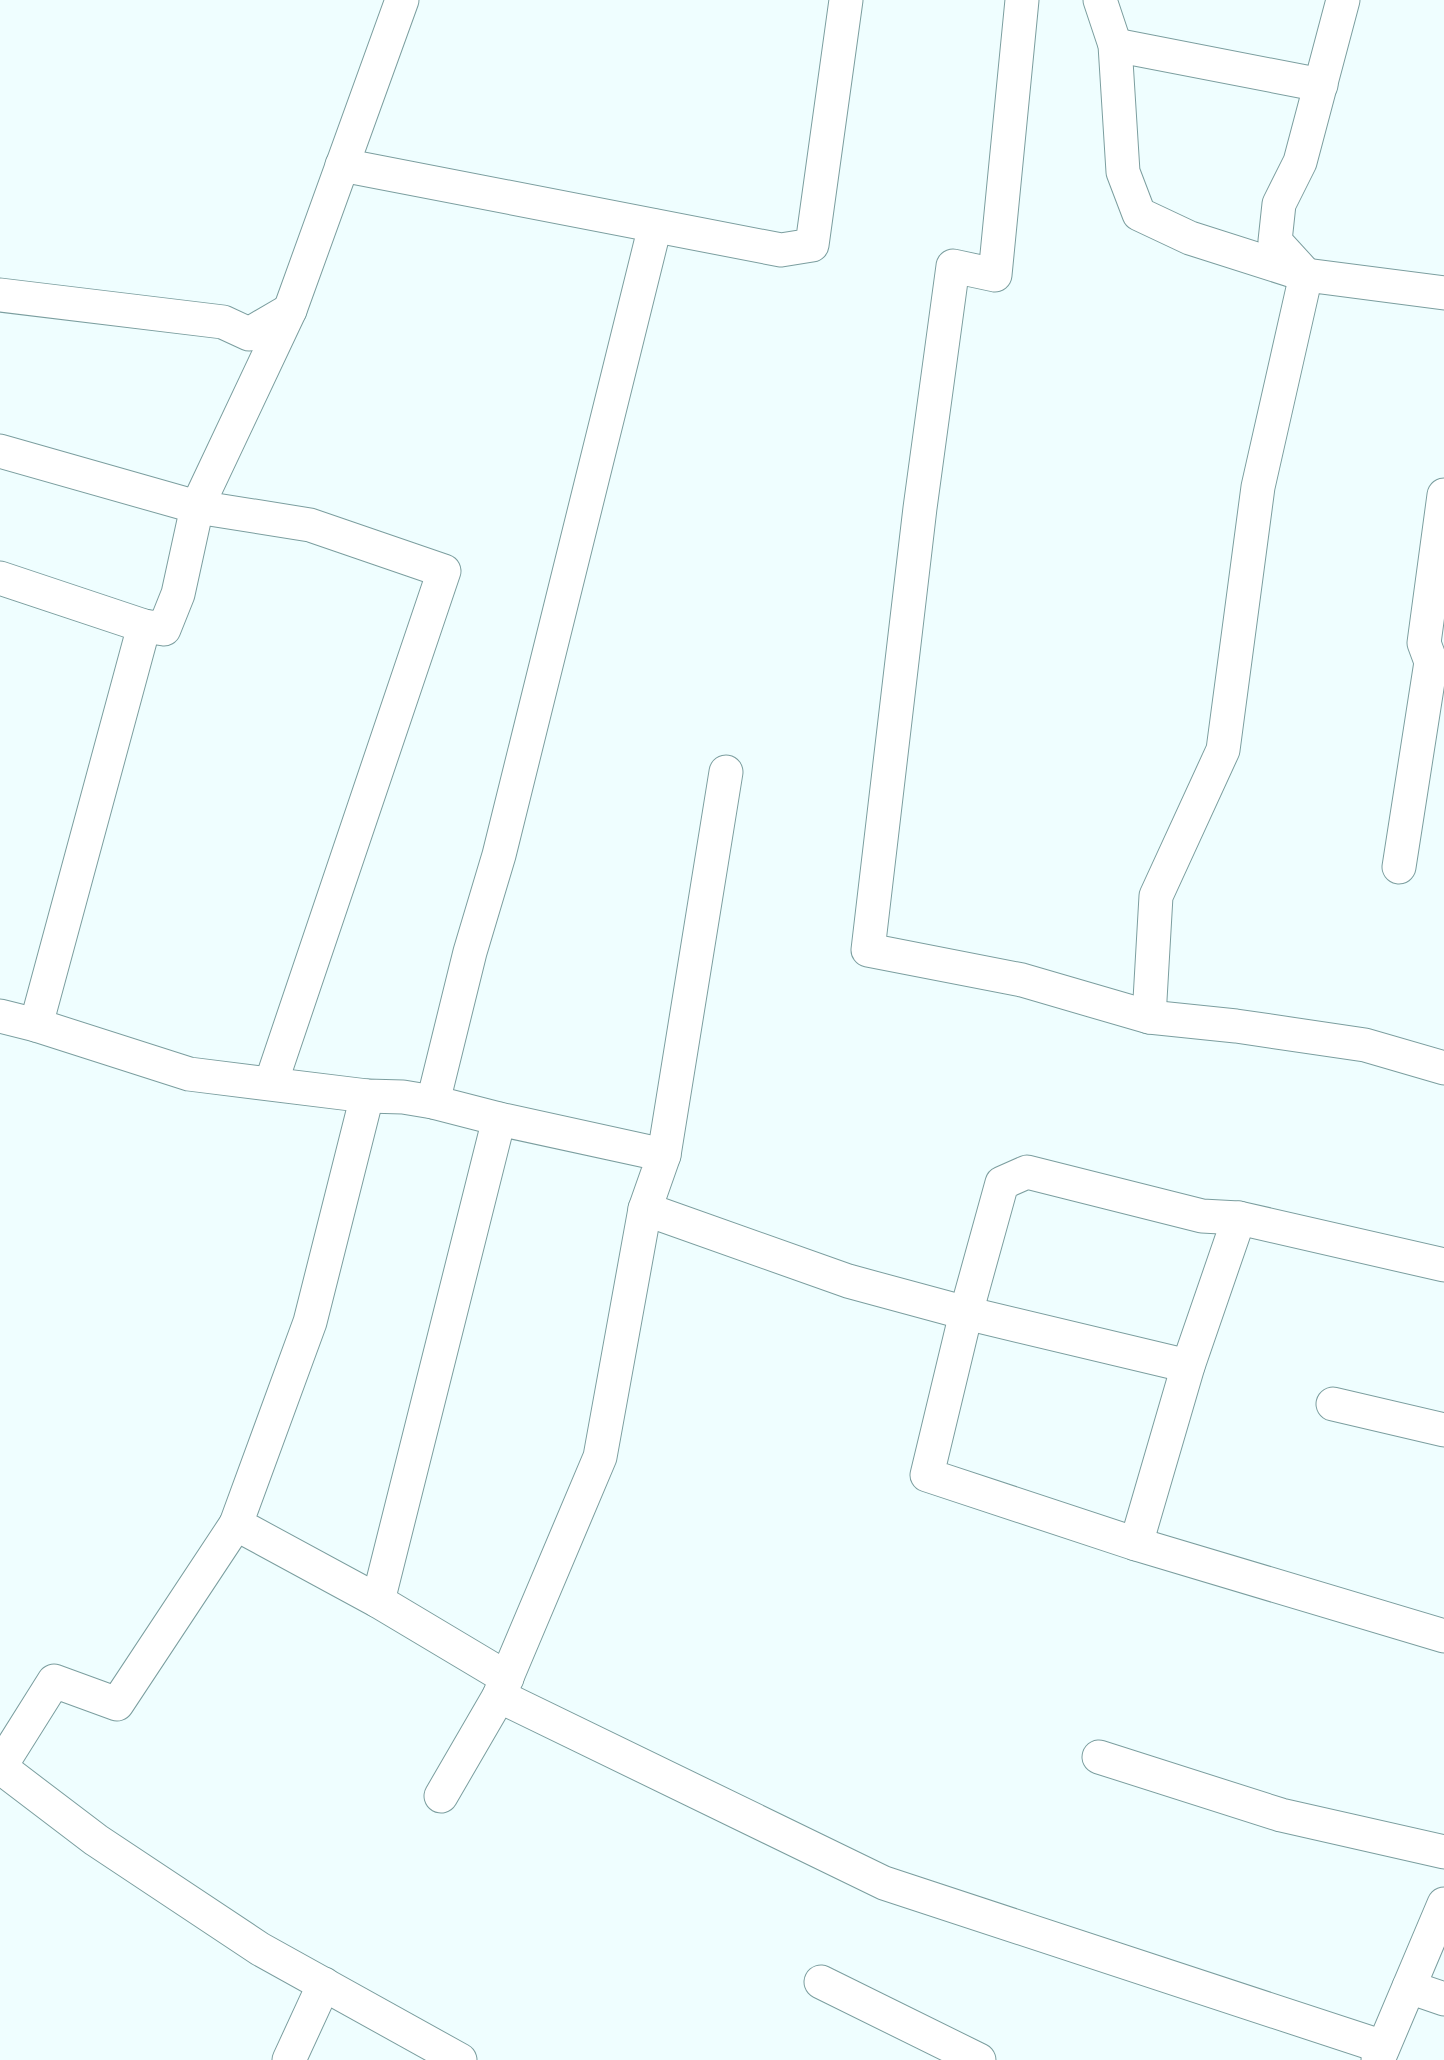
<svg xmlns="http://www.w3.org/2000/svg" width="1444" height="2060" viewBox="0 0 1444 2060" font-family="Poppins,sans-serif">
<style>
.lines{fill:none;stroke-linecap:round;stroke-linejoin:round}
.minor-casing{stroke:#7b9e9f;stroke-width:35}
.minor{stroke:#fff;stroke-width:33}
</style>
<rect width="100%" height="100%" fill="#effeff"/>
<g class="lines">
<defs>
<g id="minor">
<path d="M1022,0L995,275L953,266L920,508L868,950L1022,980L1149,1017L1236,1026L1365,1045L1444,1068"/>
<path d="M1100,0L1115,45L1123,172L1139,214L1190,238L1306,275L1275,241L1279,204L1300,162L1343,0"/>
<path d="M1115,45L1321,85"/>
<path d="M342,165L781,250L812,245L846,0"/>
<path d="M0,295L223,322L249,334L290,310"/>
<path d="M0,451L197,507L310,525L444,571L271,1083"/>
<path d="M0,578L144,626L164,629L178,594L197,507L290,310L402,0"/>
<path d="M1399,867L1431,662L1424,643L1444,495"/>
<path d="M0,1016L36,1025L189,1074L367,1096L403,1097L433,1102L499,1119L664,1155L645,1209L848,1281L966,1313L1188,1366"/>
<path d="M1149,1017L1156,896L1223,750L1258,487L1306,275L1444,293"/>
<path d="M36,1025L144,626"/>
<path d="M367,1096L310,1322L236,1524L378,1601L507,1678"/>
<path d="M433,1102L470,952L499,855L655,226"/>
<path d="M664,1155L726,772"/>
<path d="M1444,1265L1239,1218L1202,1216L1027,1172L1002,1183L966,1313L927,1475L1136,1544L1444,1636"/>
<path d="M1333,1404L1444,1430"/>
<path d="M1136,1544L1188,1366L1239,1218"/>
<path d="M378,1601L499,1119"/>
<path d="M499,1696L884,1883L1383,2047"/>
<path d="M1099,1757L1281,1815L1444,1852"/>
<path d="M0,1767L96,1840L260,1949L460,2060"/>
<path d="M0,1767L54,1681L117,1704L236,1524"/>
<path d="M441,1796L499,1696L600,1457L645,1209"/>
<path d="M821,1982L979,2060"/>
<path d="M1409,1987L1444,1999"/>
<path d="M289,2060L324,1984"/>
<path d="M1378,2060L1444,1904"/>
</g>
</defs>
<use href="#minor" class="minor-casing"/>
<use href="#minor" class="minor"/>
</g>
</svg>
